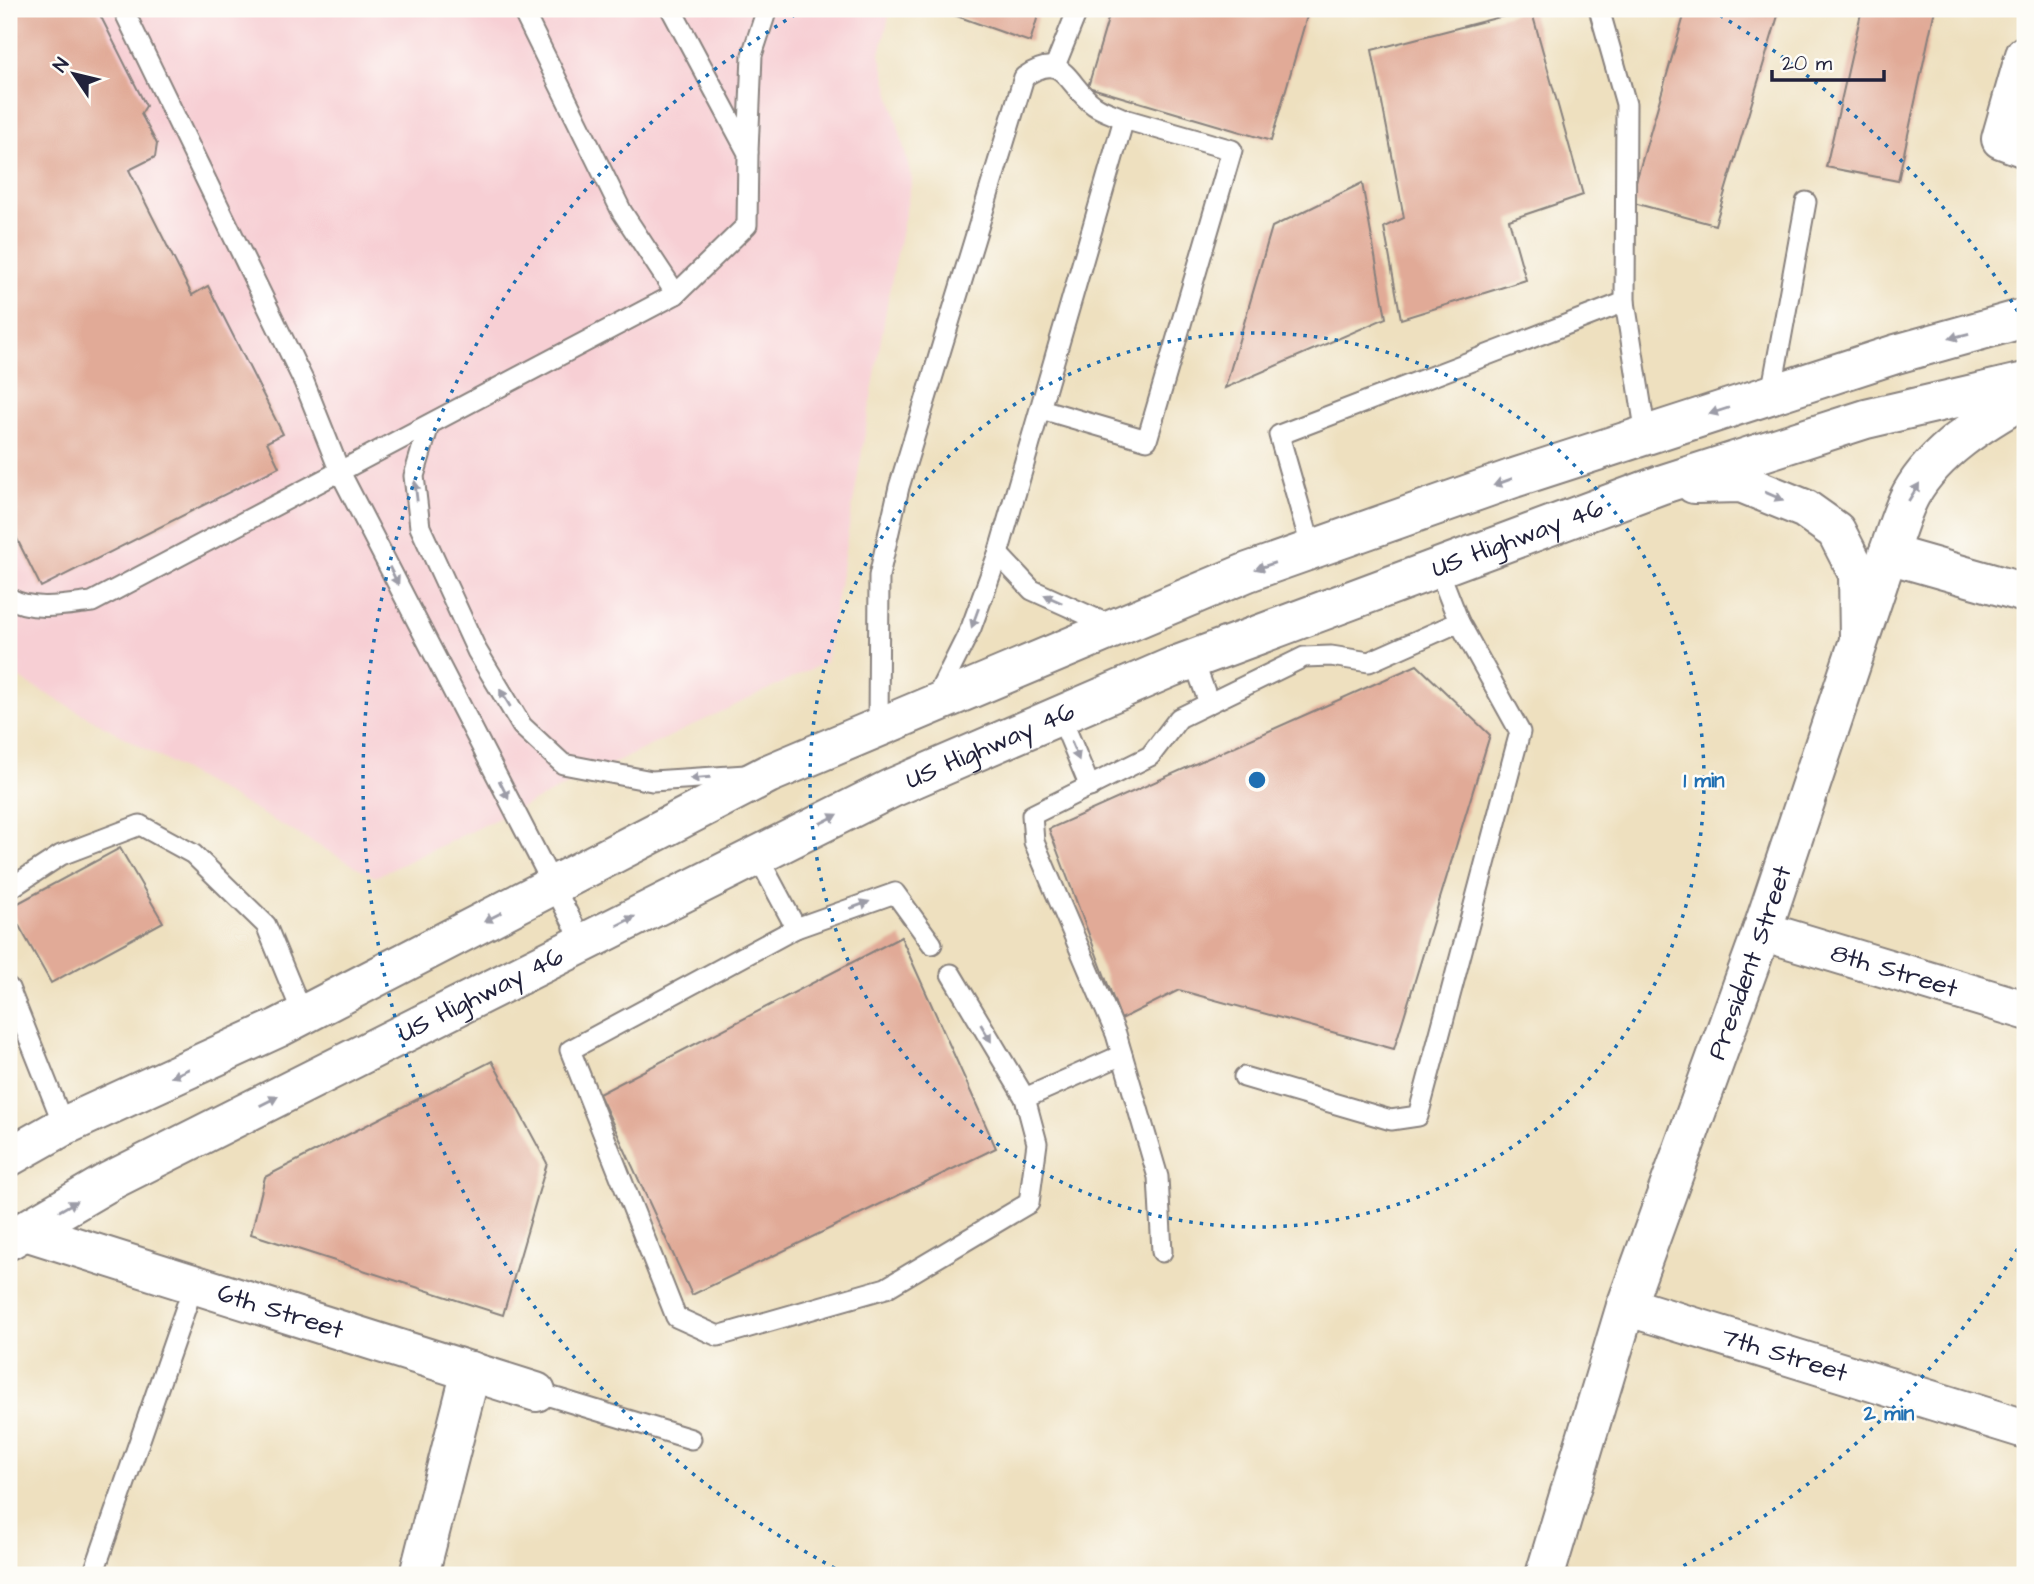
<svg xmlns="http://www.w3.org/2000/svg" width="2034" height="1584" viewBox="0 0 2034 1584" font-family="'Architects Daughter',sans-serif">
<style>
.built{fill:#f7cfd4}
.building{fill:#e1aa97}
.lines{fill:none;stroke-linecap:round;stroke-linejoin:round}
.service-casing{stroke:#88817d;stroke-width:23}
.minor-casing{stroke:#88817d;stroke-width:42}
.trunk-casing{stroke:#88817d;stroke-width:42}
.service{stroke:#fff;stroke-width:19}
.minor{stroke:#fff;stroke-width:38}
.trunk{stroke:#fff;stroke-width:38}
.oneway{fill:#9c9ca7}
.ring{fill:none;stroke:#1f6fb2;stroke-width:3.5;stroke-dasharray:3.5 7}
.labels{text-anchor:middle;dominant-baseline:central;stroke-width:5;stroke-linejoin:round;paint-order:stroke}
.street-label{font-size:26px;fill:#22223b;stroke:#fdfcf7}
.centre{fill:#1f6fb2;stroke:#fdfcf7;stroke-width:3.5}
.ring-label{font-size:21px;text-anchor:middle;font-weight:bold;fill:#1f6fb2;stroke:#fdfcf7;stroke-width:5;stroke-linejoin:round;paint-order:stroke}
</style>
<rect width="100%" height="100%" fill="#fdfcf7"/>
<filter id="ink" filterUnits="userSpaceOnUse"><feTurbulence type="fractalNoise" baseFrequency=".0143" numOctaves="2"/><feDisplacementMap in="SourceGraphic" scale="14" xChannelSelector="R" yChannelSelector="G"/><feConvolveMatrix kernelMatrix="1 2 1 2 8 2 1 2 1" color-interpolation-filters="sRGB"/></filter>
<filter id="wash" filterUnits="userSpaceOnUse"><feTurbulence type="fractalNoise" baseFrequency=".00686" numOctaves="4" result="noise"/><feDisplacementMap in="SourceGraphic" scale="28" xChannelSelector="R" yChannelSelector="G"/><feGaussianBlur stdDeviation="1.57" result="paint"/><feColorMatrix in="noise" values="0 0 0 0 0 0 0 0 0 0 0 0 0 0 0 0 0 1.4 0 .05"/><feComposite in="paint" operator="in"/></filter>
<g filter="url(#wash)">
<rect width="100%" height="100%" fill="#eee0bf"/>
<path class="built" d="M9,9H891L880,54L912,180L889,293L826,662L375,877L9,673Z"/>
<g id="blocks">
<g class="building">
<path d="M9,9H97L146,106L141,114L157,144L155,157L129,170L192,295L208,286L283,434L267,442L279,467L41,587L9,523Z"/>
<path d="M937,9H1040L1030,42Z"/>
<path d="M1111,9H1309L1271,141L1088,87Z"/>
<path d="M1531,9L1583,195L1509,220L1526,280L1401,319L1384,227L1404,218L1372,50Z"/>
<path d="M1686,9H1780L1715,225L1630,202Z"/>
<path d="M1862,9H1935L1898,181L1826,167Z"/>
<path d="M1362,183L1386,318L1225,388L1272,227Z"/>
<path d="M1417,665L1490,735L1394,1049L1179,990L1121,1019L1049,829Z"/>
<path d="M120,848L163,922L51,983L9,908Z"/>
<path d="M901,937L996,1148L692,1295L599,1094Z"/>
<path d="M492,1061L547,1163L503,1315L251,1234L265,1177Z"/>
</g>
</g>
</g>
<g filter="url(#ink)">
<use href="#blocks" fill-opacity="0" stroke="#88817d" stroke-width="2"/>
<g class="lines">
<defs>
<g id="service">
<path d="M123,9L304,382L340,472L583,943"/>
<path d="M522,9L622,212L676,294"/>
<path d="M1599,9L1626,104L1625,302L1646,435"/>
<path d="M1055,66L1078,9"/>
<path d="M748,152L752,55L767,9"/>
<path d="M1771,394L1806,202"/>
<path d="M429,425L414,476L420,527L477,651L522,726L563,764L652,781L746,775"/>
<path d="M1312,550L1279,435L1625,302"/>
<path d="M998,554L1032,590L1114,627"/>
<path d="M9,598C33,612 66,605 92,602L676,294L747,225L748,153L671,9"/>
<path d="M1193,659L1209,703"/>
<path d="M934,702L971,628L998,554L1124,119L1232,150L1147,440L1041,409"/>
<path d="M1060,715L1090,787"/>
<path d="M878,727L879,576L899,487L1024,77C1065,49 1066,85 1094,105C1102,111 1114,114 1124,119"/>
<path d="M757,855L796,928L570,1050L676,1317L718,1336L886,1288L1029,1203L1037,1143L1025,1098L1122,1055"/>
<path d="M9,889L61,855L140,825L193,854L266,925L303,1015"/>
<path d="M796,928L895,893L932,944"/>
<path d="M951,974L1025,1098"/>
<path d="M9,988L64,1126"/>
<path d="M1244,1077L1391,1120L1418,1116L1520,732L1459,622L1437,566"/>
<path d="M1162,1252L1158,1177L1116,1034L1034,842L1032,815L1150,756L1179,718L1304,657L1331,656L1369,662L1459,622"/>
<path d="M536,1392L691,1439"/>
<path d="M93,1575L194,1284"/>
</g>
<g id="minor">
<path d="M2025,55L2001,139L2025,148"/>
<path d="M1888,554L2025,593"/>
<path id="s1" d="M1762,931L2025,1010"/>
<path id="s2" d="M25,1231L536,1392"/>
<path id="s3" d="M1626,1306L2025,1429"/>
<path d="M419,1575L471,1371"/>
<path id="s4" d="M1545,1575L1626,1306L1762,931L1888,554C1895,535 1901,512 1911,494C1935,451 1984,421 2025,398"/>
</g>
<g id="trunk">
<path d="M1694,484L1741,483L1805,509L1836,531L1858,574L1859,639"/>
<path d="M9,1157L64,1126L278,1028L768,774L1248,572L1514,478L1896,354L2025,318"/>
<path id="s5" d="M9,1240L110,1181L892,788L1172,667L1660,485L1866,419L2025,382"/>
</g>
</defs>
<use href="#service" class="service-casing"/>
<use href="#minor" class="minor-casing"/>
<use href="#trunk" class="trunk-casing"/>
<use href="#service" class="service"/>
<use href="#minor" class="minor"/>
<use href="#trunk" class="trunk"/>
</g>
<defs><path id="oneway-solid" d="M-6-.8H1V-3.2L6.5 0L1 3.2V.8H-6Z" transform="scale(1.75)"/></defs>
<g class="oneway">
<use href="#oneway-solid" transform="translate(1959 336) rotate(165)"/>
<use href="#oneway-solid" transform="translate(1719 411) rotate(162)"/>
<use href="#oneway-solid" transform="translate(1503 482) rotate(160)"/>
<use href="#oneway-solid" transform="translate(416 491) rotate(-97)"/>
<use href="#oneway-solid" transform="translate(1914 492) rotate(-58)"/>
<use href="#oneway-solid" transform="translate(1774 496) rotate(23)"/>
<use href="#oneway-solid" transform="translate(1265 566) rotate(161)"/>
<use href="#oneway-solid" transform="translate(394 576) rotate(63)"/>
<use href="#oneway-solid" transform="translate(1053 599) rotate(-156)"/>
<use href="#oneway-solid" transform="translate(975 618) rotate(110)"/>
<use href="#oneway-solid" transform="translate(505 698) rotate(-121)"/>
<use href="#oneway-solid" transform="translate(1075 751) rotate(67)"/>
<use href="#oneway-solid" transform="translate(700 778) rotate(176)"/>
<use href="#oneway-solid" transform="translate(504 790) rotate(63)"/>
<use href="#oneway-solid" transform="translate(829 819) rotate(-27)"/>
<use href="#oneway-solid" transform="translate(860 905) rotate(-20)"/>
<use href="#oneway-solid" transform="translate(493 917) rotate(153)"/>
<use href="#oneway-solid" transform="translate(626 921) rotate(-27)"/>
<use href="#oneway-solid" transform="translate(986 1033) rotate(59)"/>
<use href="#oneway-solid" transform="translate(180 1073) rotate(155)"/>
<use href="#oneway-solid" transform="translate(269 1101) rotate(-27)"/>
<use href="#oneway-solid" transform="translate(68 1206) rotate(-30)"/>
</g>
</g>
<g class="ring">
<circle cx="1257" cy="780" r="447"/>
<path d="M2023 1240A894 894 0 0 1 1670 1573M844 1573A894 894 0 0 1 803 10M1711 10A894 894 0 0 1 2023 320"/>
</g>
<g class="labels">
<g class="street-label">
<text stroke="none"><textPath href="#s5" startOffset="1666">US Highway 46</textPath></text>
<text stroke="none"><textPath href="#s5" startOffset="1099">US Highway 46</textPath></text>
<text stroke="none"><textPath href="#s4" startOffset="646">President Street</textPath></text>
<text stroke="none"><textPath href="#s1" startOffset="138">8th Street</textPath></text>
<text stroke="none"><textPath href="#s5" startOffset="532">US Highway 46</textPath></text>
<text stroke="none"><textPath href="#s2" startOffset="268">6th Street</textPath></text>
<text stroke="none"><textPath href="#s3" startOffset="166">7th Street</textPath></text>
</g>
</g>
<circle cx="1257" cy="780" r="10" class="centre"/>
<g class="ring-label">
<text x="1704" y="787">1 min</text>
<text x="1889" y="1420">2 min</text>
</g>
<rect width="2034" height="1584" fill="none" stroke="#fdfcf7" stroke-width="35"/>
<g transform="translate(74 74) rotate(305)" stroke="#fdfcf7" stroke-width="5" paint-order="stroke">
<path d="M0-5L12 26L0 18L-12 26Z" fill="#22223b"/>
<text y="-10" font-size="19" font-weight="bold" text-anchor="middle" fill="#22223b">N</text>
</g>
<path d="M1772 70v10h112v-10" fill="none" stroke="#22223b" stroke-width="3.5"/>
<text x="1782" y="70" font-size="21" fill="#22223b" stroke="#fdfcf7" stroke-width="5" paint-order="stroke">20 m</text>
</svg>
